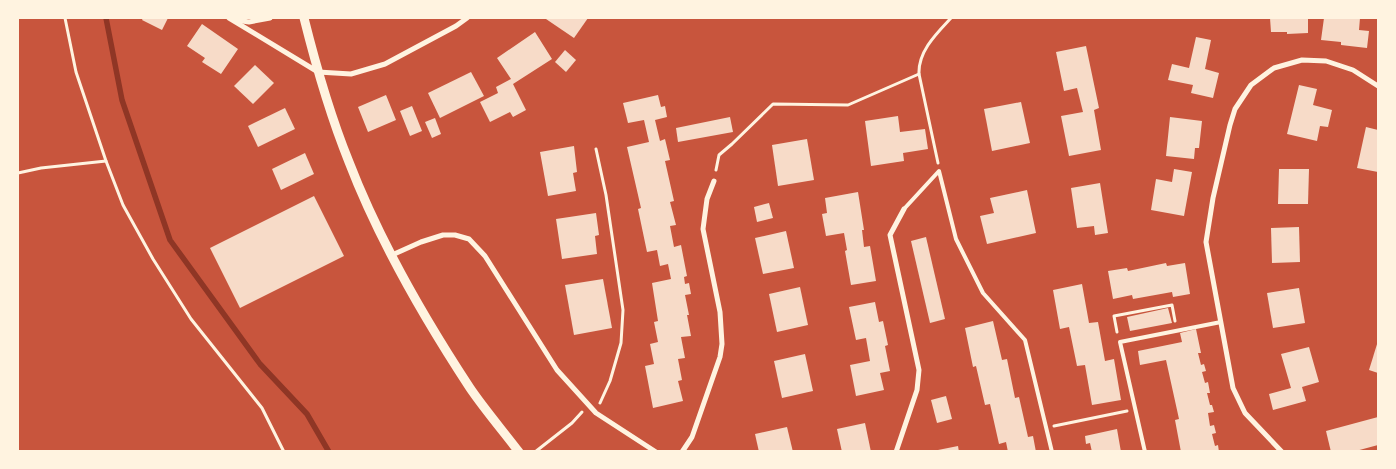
<svg xmlns="http://www.w3.org/2000/svg" width="1396" height="469" viewBox="0 0 1396 469" font-family="'Archivo Narrow',sans-serif">
<style>
.lines{fill:none;stroke-linecap:round;stroke-linejoin:round}
.stream{stroke:#8f3625;stroke-width:5.5}
.building{fill:#f7dbc8}
.path{stroke:#fff3e0;stroke-width:3}
.service{stroke:#fff3e0;stroke-width:4}
.minor{stroke:#fff3e0;stroke-width:5}
.tertiary{stroke:#fff3e0;stroke-width:9}
</style>
<rect width="100%" height="100%" fill="#c8553d"/>
<g class="lines">
<path class="stream" d="M106,18L122,100L170,240L260,364L307,414L329,452"/>
</g>
<g class="building">
<path d="M143,18H168L162,30L142,20Z"/>
<path d="M548,18H588L574,38L546,19Z"/>
<path d="M1270,18H1308V33L1287,34V32H1271Z"/>
<path d="M1324,18H1360L1359,30L1369,31L1367,48L1341,45V42L1321,40Z"/>
<path d="M202,24L238,49L221,74L202,62L205,58L187,46Z"/>
<path d="M535,32L552,59L513,84L526,110L513,117L510,112L490,122L480,102L498,93L496,87L511,79L497,58Z"/>
<path d="M1196,37L1211,40L1205,69L1219,73L1213,98L1191,93L1193,85L1168,80L1172,64L1189,68Z"/>
<path d="M1086,46L1099,108L1094,110L1101,150L1069,156L1061,116L1083,112L1077,88L1064,91L1056,52Z"/>
<path d="M565,50L576,60L566,72L555,62Z"/>
<path d="M255,65L274,83L253,104L234,86Z"/>
<path d="M471,72L484,96L440,118L428,93Z"/>
<path d="M1299,85L1317,89L1313,105L1332,110L1328,127L1320,126L1317,141L1287,134Z"/>
<path d="M386,95L396,120L368,132L358,107Z"/>
<path d="M658,95L661,107L665,106L667,117L655,120L660,141L665,139L670,160L665,161L674,201L670,202L676,225L670,226L674,247L681,245L687,276L684,277L685,284L689,283L691,294L685,295L689,315H687L691,336L681,337L685,358L678,359L682,380L678,381L683,401L653,408L645,366L654,364L650,344L658,342L654,322L658,321L652,283L671,279L668,264L660,266L657,250L647,252L638,209L641,208L627,147L649,142L644,120L628,123L623,103Z"/>
<path d="M1021,102L1030,143L992,151L984,109Z"/>
<path d="M412,106L422,131L410,136L400,111Z"/>
<path d="M285,108L295,129L258,147L248,126Z"/>
<path d="M898,116L900,132L925,129L928,149L903,153L904,161L871,166L865,121Z"/>
<path d="M730,117L733,132L678,142L676,128Z"/>
<path d="M1170,117L1202,121L1199,148H1195L1194,159L1166,156Z"/>
<path d="M435,118L441,134L432,138L425,122Z"/>
<path d="M1366,127L1378,130V172L1357,168Z"/>
<path d="M807,139L814,180L778,186L772,145Z"/>
<path d="M574,146L577,172L573,173L576,191L548,196L540,152Z"/>
<path d="M305,153L314,174L281,190L272,169Z"/>
<path d="M1174,169L1192,172L1184,216L1151,210L1156,179L1172,182Z"/>
<path d="M1279,169H1309L1308,204H1278Z"/>
<path d="M1100,183L1108,233L1095,235L1094,226L1077,228L1071,188Z"/>
<path d="M1027,190L1036,233L987,244L980,216L994,213L990,198Z"/>
<path d="M858,192L864,230H862L864,247L870,246L876,281L851,285L845,251L847,250L844,233L826,236L822,214L827,213L825,198Z"/>
<path d="M314,196L344,256L240,308L210,248Z"/>
<path d="M769,203L773,218L757,222L754,207Z"/>
<path d="M596,213L599,235L595,236L597,254L562,259L556,219Z"/>
<path d="M1299,227L1300,262L1272,263L1271,228Z"/>
<path d="M786,231L794,268L763,274L755,238Z"/>
<path d="M926,237L945,319L930,323L911,241Z"/>
<path d="M1166,263L1167,266L1185,263L1190,294L1173,297L1172,292L1133,299L1132,295L1113,299L1108,271L1127,268L1128,271Z"/>
<path d="M603,279L612,328L574,335L565,285Z"/>
<path d="M1082,284L1089,323L1098,322L1105,361L1114,359L1121,400L1092,405L1085,365L1077,366L1069,327L1060,329L1053,290Z"/>
<path d="M800,287L808,325L777,332L769,294Z"/>
<path d="M1299,288L1305,323L1273,328L1267,293Z"/>
<path d="M875,302L879,322L883,321L888,345L885,346L890,371L880,373L884,390L856,396L850,365L870,361L866,338L856,340L849,307Z"/>
<path d="M1168,308L1172,323L1130,331L1127,317Z"/>
<path d="M993,321L1002,360L1007,359L1015,398L1019,397L1028,437L1033,436L1036,452H1008L1006,442L999,444L990,404L985,405L976,366L973,367L965,328Z"/>
<path d="M1196,329L1201,353H1198L1201,365L1204,364L1206,371L1202,372L1205,383L1208,382L1210,393H1207L1210,405H1212L1214,412L1208,413L1210,426L1214,425L1216,433L1212,434L1215,446L1218,445L1219,452H1181L1175,420L1179,419L1166,360L1140,365L1138,351L1182,342L1180,333Z"/>
<path d="M1378,341V373L1369,370Z"/>
<path d="M1309,347L1319,382L1302,387L1306,401L1273,410L1269,394L1291,388L1281,354Z"/>
<path d="M805,354L813,391L782,398L774,361Z"/>
<path d="M946,396L952,419L937,423L931,400Z"/>
<path d="M1378,417V445L1352,452H1331L1326,431Z"/>
<path d="M865,423L871,452H842L837,429Z"/>
<path d="M787,427L793,452H759L755,434Z"/>
<path d="M1117,429L1121,452H1092L1090,443L1086,444L1085,436Z"/>
<path d="M958,446L959,452H933V451Z"/>
</g>
<g class="lines">
<g class="path">
<path d="M65,18L76,72L106,161L123,205L153,259L191,319L262,408L284,452"/>
<path d="M919,74L938,163"/>
<path d="M596,149L606,195L623,310L621,343L610,381L600,403"/>
<path d="M716,170L719,155L732,144L773,104L848,105L919,74C918,51 937,33 951,18"/>
<path d="M18,173L41,168L106,161"/>
<path d="M1117,332L1114,316L1172,305L1175,321"/>
<path d="M1054,426L1127,411"/>
<path d="M535,452L572,423L582,412"/>
</g>
<g class="service">
<path d="M904,209L939,171L956,239L983,293L1025,340L1052,452"/>
<path d="M1145,452L1120,342L1221,322"/>
</g>
<g class="minor">
<path d="M229,18L318,72L351,74L385,64L456,26L467,18"/>
<path d="M236,20L249,22L270,18"/>
<path d="M392,255L421,242L443,235H455L469,239L485,256L557,370L596,413L656,452"/>
<path d="M682,452L692,437L720,357L722,344L720,312L703,229L707,199L714,181"/>
<path d="M896,452L917,390L919,370L890,235L904,209"/>
<path d="M1282,452L1245,413L1233,388L1206,242L1213,198L1230,125L1235,109L1251,85L1274,68L1302,60L1326,61L1353,70L1378,86"/>
</g>
<path class="tertiary" d="M304,18C316,66 330,115 349,162C379,240 424,318 470,388C485,410 503,431 519,452"/>
</g>
<rect width="1396" height="469" fill="none" stroke="#fff3e0" stroke-width="38"/>
</svg>
